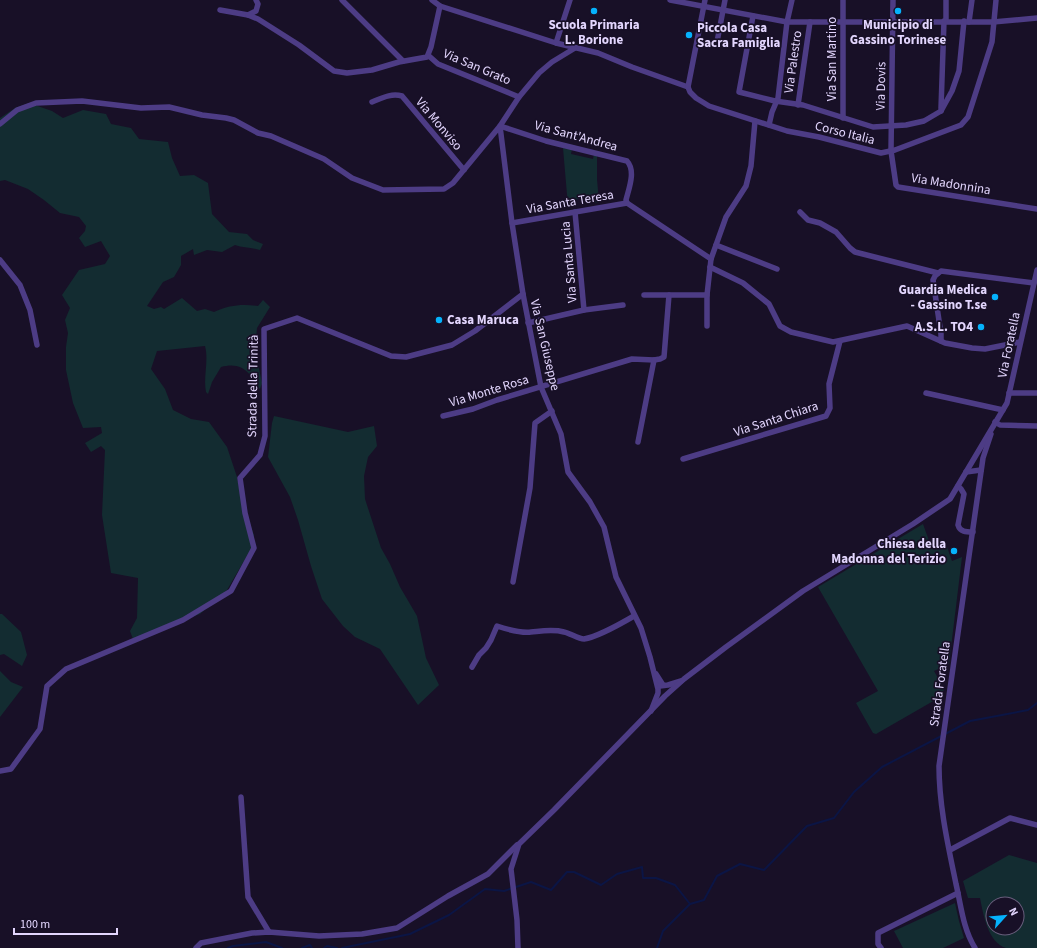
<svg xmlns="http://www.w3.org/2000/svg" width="1037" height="948" viewBox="0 0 1037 948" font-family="'Source Sans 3',sans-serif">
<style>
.green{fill:#132c31;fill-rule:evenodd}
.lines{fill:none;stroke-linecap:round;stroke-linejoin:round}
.stream{stroke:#0b1545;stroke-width:2}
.minor{stroke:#4d3c85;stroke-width:5.5}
.poi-dot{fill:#05b2fc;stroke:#181027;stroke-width:1.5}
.labels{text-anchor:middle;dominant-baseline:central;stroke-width:3.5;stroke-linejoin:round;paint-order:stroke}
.poi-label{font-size:13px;font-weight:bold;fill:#e3d6fe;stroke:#181027;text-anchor:end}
.street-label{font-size:13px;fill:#e3d6fe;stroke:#181027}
</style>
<rect width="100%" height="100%" fill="#181027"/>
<g class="green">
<path d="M29,103L52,111L63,118L83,110L106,114L111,124L131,128L139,139L168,142L172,158L180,176L194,175L208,183L212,214L229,232L247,234L253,240L263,244L260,250C251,247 243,248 235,245L222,252L207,250L194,255L193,249L181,256V265L174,277L163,282L147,306L154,309L161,307L164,309L182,298L197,311L205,309L214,312C230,305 241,304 258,306L263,300L270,307L257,328L255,349L262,383L260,389C256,386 254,381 251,376C242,365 233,364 221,367L212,382L208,394L206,392C203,377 209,361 205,346L157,351L151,369L165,389L173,410L191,419L209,422L227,447L237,477L241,498L254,535L251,549L227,590L200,614L133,639L130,631L137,618L138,578L111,573L102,515L105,450L101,446L91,452L85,443L102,433L101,427L83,428L73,403L66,370V347L68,333L65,320L70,308L62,295L79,270L105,264L110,256L101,241L85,247L79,238L85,231L86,226L79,217L60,213L44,200L28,189L5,180L0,181V118L15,108Z"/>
<path d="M563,148L572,149L571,154L593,159L594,154L597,155V179L599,202L594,203L593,197L572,200L573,205L568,206Z"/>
<path d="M274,416L348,432L374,426L377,446L368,457L364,476L365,499L381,548L390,564L400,587L417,616L426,658L439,685L418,705L380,649L355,637L343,626L322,599L311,566L298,520L290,497L268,457L272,423Z"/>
<path d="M923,524L932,549L946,544L952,561L962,557L949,664L934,671L944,689L942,696L876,734L873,733L856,703L878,691L818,587Z"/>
<path d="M0,614H2L21,632L27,655L22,666L4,654L0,655Z"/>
<path d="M0,671L11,682L23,687L0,717Z"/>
<path d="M1009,855L1037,863V948C1029,948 1013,948 1006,948C988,943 983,913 980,898H968L963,881ZM993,904H1017V928H993Z"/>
<path d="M955,903L959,921L964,938L943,948H903L894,931Z"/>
</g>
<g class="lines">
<g class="stream">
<path d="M228,948L233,946L266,942L282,948"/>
<path d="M302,948L310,945L312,948"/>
<path d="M324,948L327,946L337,948"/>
<path d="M342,948L410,934L449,915L485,889L504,891L531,882L551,890L567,872H574L601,885L617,874L642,867L643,878H656L675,885L690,904L704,900L717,876L740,864L764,870L807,826L834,818L854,792L882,767L970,721L1028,710L1037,703"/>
<path d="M657,948L663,931L690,904"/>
</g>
<g class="minor">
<path d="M342,0L403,61"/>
<path d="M432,0L440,6L556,43L598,53L632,67L688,87"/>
<path d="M670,0L787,22H993L1037,18"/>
<path d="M705,0L688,87L690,92L696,98L709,106L787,131L819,137L881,153L895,150L961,125L968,117L992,42L996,0"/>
<path d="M893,0L891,151L896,185L898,187L1037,209"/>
<path d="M220,10L248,15L256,11L258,4L256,0"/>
<path d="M248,15L258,19L299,45L334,71L347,73L372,70L399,62L427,57L431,47L440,6"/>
<path d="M753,16L739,92L775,101L803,105L873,127L906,125L924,121L941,111"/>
<path d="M946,21V0"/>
<path d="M969,22L972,0"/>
<path d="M717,42L725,0"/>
<path d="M556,43L570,0"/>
<path d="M575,48L552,62L539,73L519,97L500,126L512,223L523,294L541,387L561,434L568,472L590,502L604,527L616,577L641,628L650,657L658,689V693L651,711"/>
<path d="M429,56L438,64L519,97"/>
<path d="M372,102C382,98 391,93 402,96L464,170"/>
<path d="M798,105L810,22"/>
<path d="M941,108L944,21"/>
<path d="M941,111L952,91L959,71L964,21"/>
<path d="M843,118V0"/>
<path d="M0,124L17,110L36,103L82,101L141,108L169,107L202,115L226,118L234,120L258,133L271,136L324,159L352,178L383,190L444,189L453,183L500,126L546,141L627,161C636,171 629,188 626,200L627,203"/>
<path d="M769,125L772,112L778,98L787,22L792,0"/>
<path d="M575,212L584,310"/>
<path d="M800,212L808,220L820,223L836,232L850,248L855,252L938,273"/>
<path d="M512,223L627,203L711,259"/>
<path d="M716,245L777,269"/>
<path d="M0,260L20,285L30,310L37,345"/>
<path d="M710,267L743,283L769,304L780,326L791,332L833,342L907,326L945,343L972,348L985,349L1020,342"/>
<path d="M644,295H707"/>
<path d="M528,323L584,310L623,305"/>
<path d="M707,326V295L711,259L726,217L746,186L751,166L755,121"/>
<path d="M941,341V334L933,280L935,276L941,271L1034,283"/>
<path d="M926,393L1003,410"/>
<path d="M1009,393H1037"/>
<path d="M443,416L473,409L497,400L632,359L654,360L660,359L664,357L669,295"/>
<path d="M995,422L1000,425L1037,426"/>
<path d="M638,442L654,360"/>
<path d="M683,459L826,416L830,408L829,384L840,341"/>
<path d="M966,472L981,470"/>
<path d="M958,486L961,489L964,494L958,525C960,532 966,532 973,532"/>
<path d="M513,582L530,488L535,423L552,411"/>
<path d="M472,667L479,655L486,648L491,640L497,626C506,629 522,633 531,632C542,631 553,629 564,632C570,633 578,639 584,639C597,637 622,623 634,616"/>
<path d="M656,674L663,685"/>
<path d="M660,686L668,685L681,681"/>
<path d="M0,771L11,769L40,729L47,686L66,669L183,620L231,591L254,548L245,513L240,478L260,455L265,436L264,329L297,318L391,356L406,357L452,345L475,331L523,294"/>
<path d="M241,797L248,897L269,932"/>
<path d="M950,850L1010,818L1037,825"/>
<path d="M196,948L201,943L252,933L269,932L319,936L362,934L397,928L448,896L488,874L517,845"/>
<path d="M518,948L517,920L511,869L519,844L554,810L665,696L684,679L726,647L803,591L913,524L950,499L1007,403L1037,270"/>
<path d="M881,948L878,944V933L958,893"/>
<path d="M975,948C963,929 961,905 956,884C948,845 939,806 939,766L983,458L991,434"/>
</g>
</g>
<g class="poi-dot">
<circle cx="594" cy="11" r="4"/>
<circle cx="898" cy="11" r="4"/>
<circle cx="689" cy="35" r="4"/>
<circle cx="995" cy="297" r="4"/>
<circle cx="439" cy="320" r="4"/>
<circle cx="981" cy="327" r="4"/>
<circle cx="954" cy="551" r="4"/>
</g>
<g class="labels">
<g class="poi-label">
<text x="594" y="25" text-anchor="middle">Scuola Primaria<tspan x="594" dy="15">L. Borione</tspan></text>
<text x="898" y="25" text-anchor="middle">Municipio di<tspan x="898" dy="15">Gassino Torinese</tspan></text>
<text x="697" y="28" text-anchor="start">Piccola Casa<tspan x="697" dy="15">Sacra Famiglia</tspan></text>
<text x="987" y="290">Guardia Medica<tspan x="987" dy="15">- Gassino T.se</tspan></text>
<text x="447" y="320" text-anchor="start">Casa Maruca</text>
<text x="973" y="327">A.S.L. TO4</text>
<text x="946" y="544">Chiesa della<tspan x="946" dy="15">Madonna del Terizio</tspan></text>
</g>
<g class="street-label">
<text transform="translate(832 59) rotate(-90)">Via San Martino</text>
<text transform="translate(793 62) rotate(-82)">Via Palestro</text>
<text transform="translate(477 67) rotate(23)">Via San Grato</text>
<text transform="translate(881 86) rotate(-89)">Via Dovis</text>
<text transform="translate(439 124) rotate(50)">Via Monviso</text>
<text transform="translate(845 133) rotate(14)">Corso Italia</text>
<text transform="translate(576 136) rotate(15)">Via Sant'Andrea</text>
<text transform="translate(951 184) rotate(9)">Via Madonnina</text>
<text transform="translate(570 202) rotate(-10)">Via Santa Teresa</text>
<text transform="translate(569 262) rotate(-95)">Via Santa Lucia</text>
<text transform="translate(545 345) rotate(77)">Via San Giuseppe</text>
<text transform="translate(1009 345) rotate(-78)">Via Foratella</text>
<text transform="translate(253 386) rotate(-89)">Strada della Trinità</text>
<text transform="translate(489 391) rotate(-17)">Via Monte Rosa</text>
<text transform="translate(776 419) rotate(-18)">Via Santa Chiara</text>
<text transform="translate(940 684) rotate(-82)">Strada Foratella</text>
</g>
</g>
<g transform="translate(1005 916) rotate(63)"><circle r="19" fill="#181027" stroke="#695f7d"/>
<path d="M0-3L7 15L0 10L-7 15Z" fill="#05b2fc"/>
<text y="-6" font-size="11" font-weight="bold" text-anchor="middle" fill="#e3d6fe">N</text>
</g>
<path d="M14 928v6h103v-6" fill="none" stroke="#e3d6fe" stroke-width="2"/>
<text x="20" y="928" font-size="12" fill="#e3d6fe" stroke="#181027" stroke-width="3" paint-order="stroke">100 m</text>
</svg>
